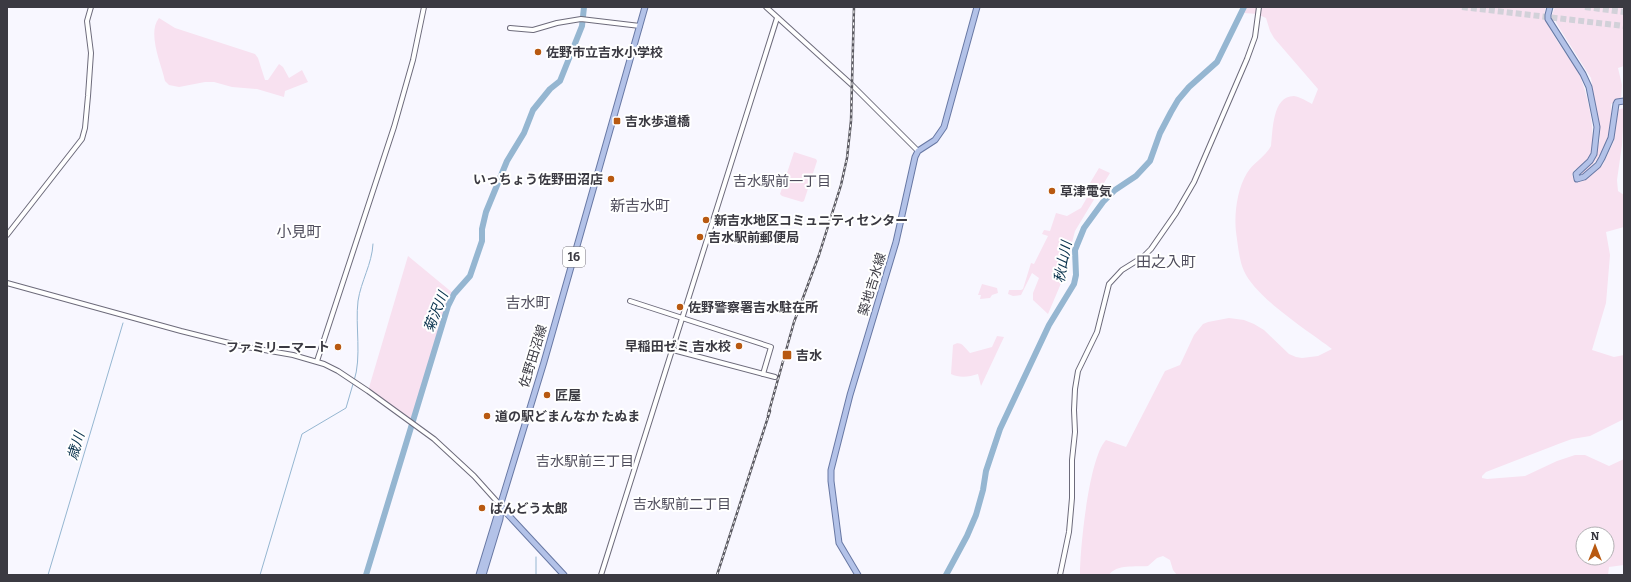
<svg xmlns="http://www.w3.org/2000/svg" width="1631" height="582" viewBox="0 0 1631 582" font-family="Bitter,'Noto Sans JP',serif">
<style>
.green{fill:#f8e1f0;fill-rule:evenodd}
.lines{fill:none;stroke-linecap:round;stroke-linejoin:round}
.stream{stroke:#95b6d1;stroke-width:1}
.river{stroke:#95b6d1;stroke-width:6}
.highway-tunnel{stroke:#d2d1d9;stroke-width:6;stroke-dasharray:6 3;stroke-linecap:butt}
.minor-casing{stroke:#6d6b7b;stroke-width:6}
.major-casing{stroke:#6878a4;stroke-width:7}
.minor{stroke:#fff;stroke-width:4}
.major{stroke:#b3c2e8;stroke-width:5}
.rail-casing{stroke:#5a5961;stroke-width:2.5}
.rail{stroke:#fff;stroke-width:1;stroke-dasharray:3;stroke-linecap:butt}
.poi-dot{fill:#b85911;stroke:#fff;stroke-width:1.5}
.labels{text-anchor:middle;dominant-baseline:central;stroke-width:4;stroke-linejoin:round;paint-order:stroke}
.shield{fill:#fff;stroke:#76757b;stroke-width:1}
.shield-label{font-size:12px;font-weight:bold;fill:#3b3a42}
.poi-label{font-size:13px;font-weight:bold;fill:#3b3a42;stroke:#fff;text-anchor:start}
.street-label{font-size:13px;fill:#3b3a42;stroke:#fff}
.neighbourhood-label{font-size:14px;fill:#4f4d5c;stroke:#fff}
.water-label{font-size:14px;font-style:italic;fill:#052f4a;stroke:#fff}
.quarter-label{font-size:15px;fill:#4f4d5c;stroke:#fff}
</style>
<rect width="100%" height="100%" fill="#f8f7ff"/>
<g class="green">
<path d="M1247,7H1546C1538,22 1573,60 1579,74C1588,94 1601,146 1585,164C1582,166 1577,168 1574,170L1572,175L1574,181L1580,182L1602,166L1614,141L1617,110L1624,108L1622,145L1617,180L1618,191L1624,195V227L1606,232L1610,255L1606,303L1592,350L1614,357L1624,355V419L1590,436L1572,439L1561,443L1486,472L1482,476V478L1487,479L1525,476L1557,461L1575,455H1585L1609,466L1624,459V565L1609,567L1608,575H1177L1173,570L1170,560L1163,556L1157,558L1148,566C1136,567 1116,564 1109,575H1080C1080,548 1089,457 1106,440L1126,447L1165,371L1180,365L1194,335L1203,324L1208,322L1229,318L1244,320L1254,324L1264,330L1289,354L1296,357L1302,358L1318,356L1332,349C1308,331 1256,298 1244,271C1239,260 1238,245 1236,232C1234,215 1237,189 1247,173C1253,163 1265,157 1271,146C1273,131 1272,96 1294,96C1300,97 1307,101 1312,104L1318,89L1274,38L1270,31L1266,18L1257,14L1244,13ZM1583,534H1607V558H1583Z"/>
<path d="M1555,7H1624V66L1618,68L1622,85L1621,98L1611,104C1611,112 1613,121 1611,129C1608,148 1595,163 1582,176L1581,174L1594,161L1600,139L1591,78L1560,29L1552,15Z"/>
<path d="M159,18L175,28L255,54L258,58L265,80H268L279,64L283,67L289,78L302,70L308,82L285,91L284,97L257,89L232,87L214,82H205L179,87L169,85L165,81C161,63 147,33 159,18Z"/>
<path d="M794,152L816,159L817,161L804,201L802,202L782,196L780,194Z"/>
<path d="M1099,168L1110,173L1075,231L1062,281L1048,314L1033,300V293L1039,278L1032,273L1021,295L1013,296L1008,294L1009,290H1021L1023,289L1031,263L1034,264L1048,236L1042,234L1044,230L1050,231L1056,213L1067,216L1081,208L1092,189L1090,183Z"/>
<path d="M408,256L454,294L448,306L423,388L410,422L368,391Z"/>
<path d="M982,284L997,288L998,293L992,295L990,298L980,299L981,295H978Z"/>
<path d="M997,336L1004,337L981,386L978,374C969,377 959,378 951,374L953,345C961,340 964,347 970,353L992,347Z"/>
</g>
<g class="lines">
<g class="stream">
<path d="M354,381C362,357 355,326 358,301C361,281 372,264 373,244"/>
<path d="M536,557V575"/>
<path d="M48,575L123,323"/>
<path d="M260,575L302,434L346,408L353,384"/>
</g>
<g class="river">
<path d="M366,575L448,306L454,294L470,276L482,241V229L486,212L507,161L524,133L533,110L550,89L560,81L582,26L584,7"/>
<path d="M946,575L967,536L976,515L983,490L986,471L1000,429L1049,325L1074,284L1076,275L1075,250L1084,228L1103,202L1115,190L1136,176L1150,161L1160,133L1171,112L1178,100L1189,87L1217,62L1244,7"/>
</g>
<g class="highway-tunnel">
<path d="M1462,7L1624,26"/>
<path d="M1585,7L1624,12"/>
</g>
<defs>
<g id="minor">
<path d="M766,7L852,85L918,151"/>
<path d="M510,28L533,30L557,23L581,19L640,26"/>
<path d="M7,235L82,139L85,128L88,96L91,53L87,21L91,7"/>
<path d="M7,283L181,331L241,346L293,355L324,364L338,371L368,391L434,439L474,476L501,506"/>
<path d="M630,301L771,347L763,374"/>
<path d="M673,350L775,377"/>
<path d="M317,361L394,127L413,60L424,7"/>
<path d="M601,575L777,18"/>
<path d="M1060,575L1069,532L1072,498V460L1075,432L1074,410L1075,389L1078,371L1097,332L1109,284L1122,270L1143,257L1151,249L1176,213L1194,182L1247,59L1255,37L1259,7"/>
</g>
<g id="major">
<path d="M1550,7L1548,15V19L1583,74L1589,87L1597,127L1594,154L1590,161L1576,174L1577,179L1584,177L1598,165L1602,158L1611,138L1616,104L1617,102L1624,101"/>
<path d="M501,507L564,575"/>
<path d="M479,575L544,362L645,7"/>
<path d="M483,575L500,519L501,510"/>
<path d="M858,575L839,543L831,481V470L850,395L896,242L915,157L918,151L935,140L944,127L977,7"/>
</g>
</defs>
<use href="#minor" class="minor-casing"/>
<use href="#major" class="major-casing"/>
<use href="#minor" class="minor"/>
<use href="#major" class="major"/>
<defs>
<g id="rail">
<path d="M768,415L794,322L819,255L841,185L847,158L851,121L854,7"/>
<path d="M717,575L770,411"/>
</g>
</defs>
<use href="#rail" class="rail-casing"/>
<use href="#rail" class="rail"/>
</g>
<g class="poi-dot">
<circle cx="538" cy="52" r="4"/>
<rect x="613" y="117" width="8" height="8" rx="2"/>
<circle cx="611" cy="179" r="4"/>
<circle cx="1052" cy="191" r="4"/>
<circle cx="706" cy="220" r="4"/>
<circle cx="700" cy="237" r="4"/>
<circle cx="680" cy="307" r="4"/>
<circle cx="739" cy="346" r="4"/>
<circle cx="338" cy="347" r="4"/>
<rect x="782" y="350" width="10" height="10" rx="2"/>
<circle cx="547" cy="395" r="4"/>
<circle cx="487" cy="416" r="4"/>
<circle cx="482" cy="508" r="4"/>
</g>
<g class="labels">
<rect class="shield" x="563" y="247" width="22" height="20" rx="3"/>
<g class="shield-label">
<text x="574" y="257">16</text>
</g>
<g class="poi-label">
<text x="546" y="52">佐野市立吉水小学校</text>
<text x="625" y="121">吉水歩道橋</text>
<text x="603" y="179" text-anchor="end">いっちょう佐野田沼店</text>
<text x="1060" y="191">草津電気</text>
<text x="714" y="220">新吉水地区コミュニティセンター</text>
<text x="708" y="237">吉水駅前郵便局</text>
<text x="688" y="307">佐野警察署吉水駐在所</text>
<text x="731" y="346" text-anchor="end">早稲田ゼミ 吉水校</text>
<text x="330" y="347" text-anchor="end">ファミリーマート</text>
<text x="796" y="355">吉水</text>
<text x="555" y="395">匠屋</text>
<text x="495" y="416">道の駅どまんなか たぬま</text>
<text x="490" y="508">ばんどう太郎</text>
</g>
<g class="street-label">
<text transform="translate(872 284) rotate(-73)">築地吉水線</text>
<text transform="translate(533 356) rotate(-73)">佐野田沼線</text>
</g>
<g class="neighbourhood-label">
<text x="782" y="181">吉水駅前一丁目</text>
<text x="585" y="461">吉水駅前三丁目</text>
<text x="682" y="504">吉水駅前二丁目</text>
</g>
<g class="water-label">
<text transform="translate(1063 262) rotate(-79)">秋山川</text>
<text transform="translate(436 312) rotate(-68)">菊沢川</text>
<text transform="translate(76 446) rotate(-73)">歳川</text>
</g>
<g class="quarter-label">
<text x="640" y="206">新吉水町</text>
<text x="299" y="232">小見町</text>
<text x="1166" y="262">田之入町</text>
<text x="528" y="303">吉水町</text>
</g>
</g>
<rect width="1631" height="582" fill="none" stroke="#3b3a42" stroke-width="16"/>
<g transform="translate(1595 546)"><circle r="19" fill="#ffffff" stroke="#b1b0b3"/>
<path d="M0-3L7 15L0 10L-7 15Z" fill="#b85911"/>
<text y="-6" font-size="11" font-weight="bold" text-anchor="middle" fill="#3b3a42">N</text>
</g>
</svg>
